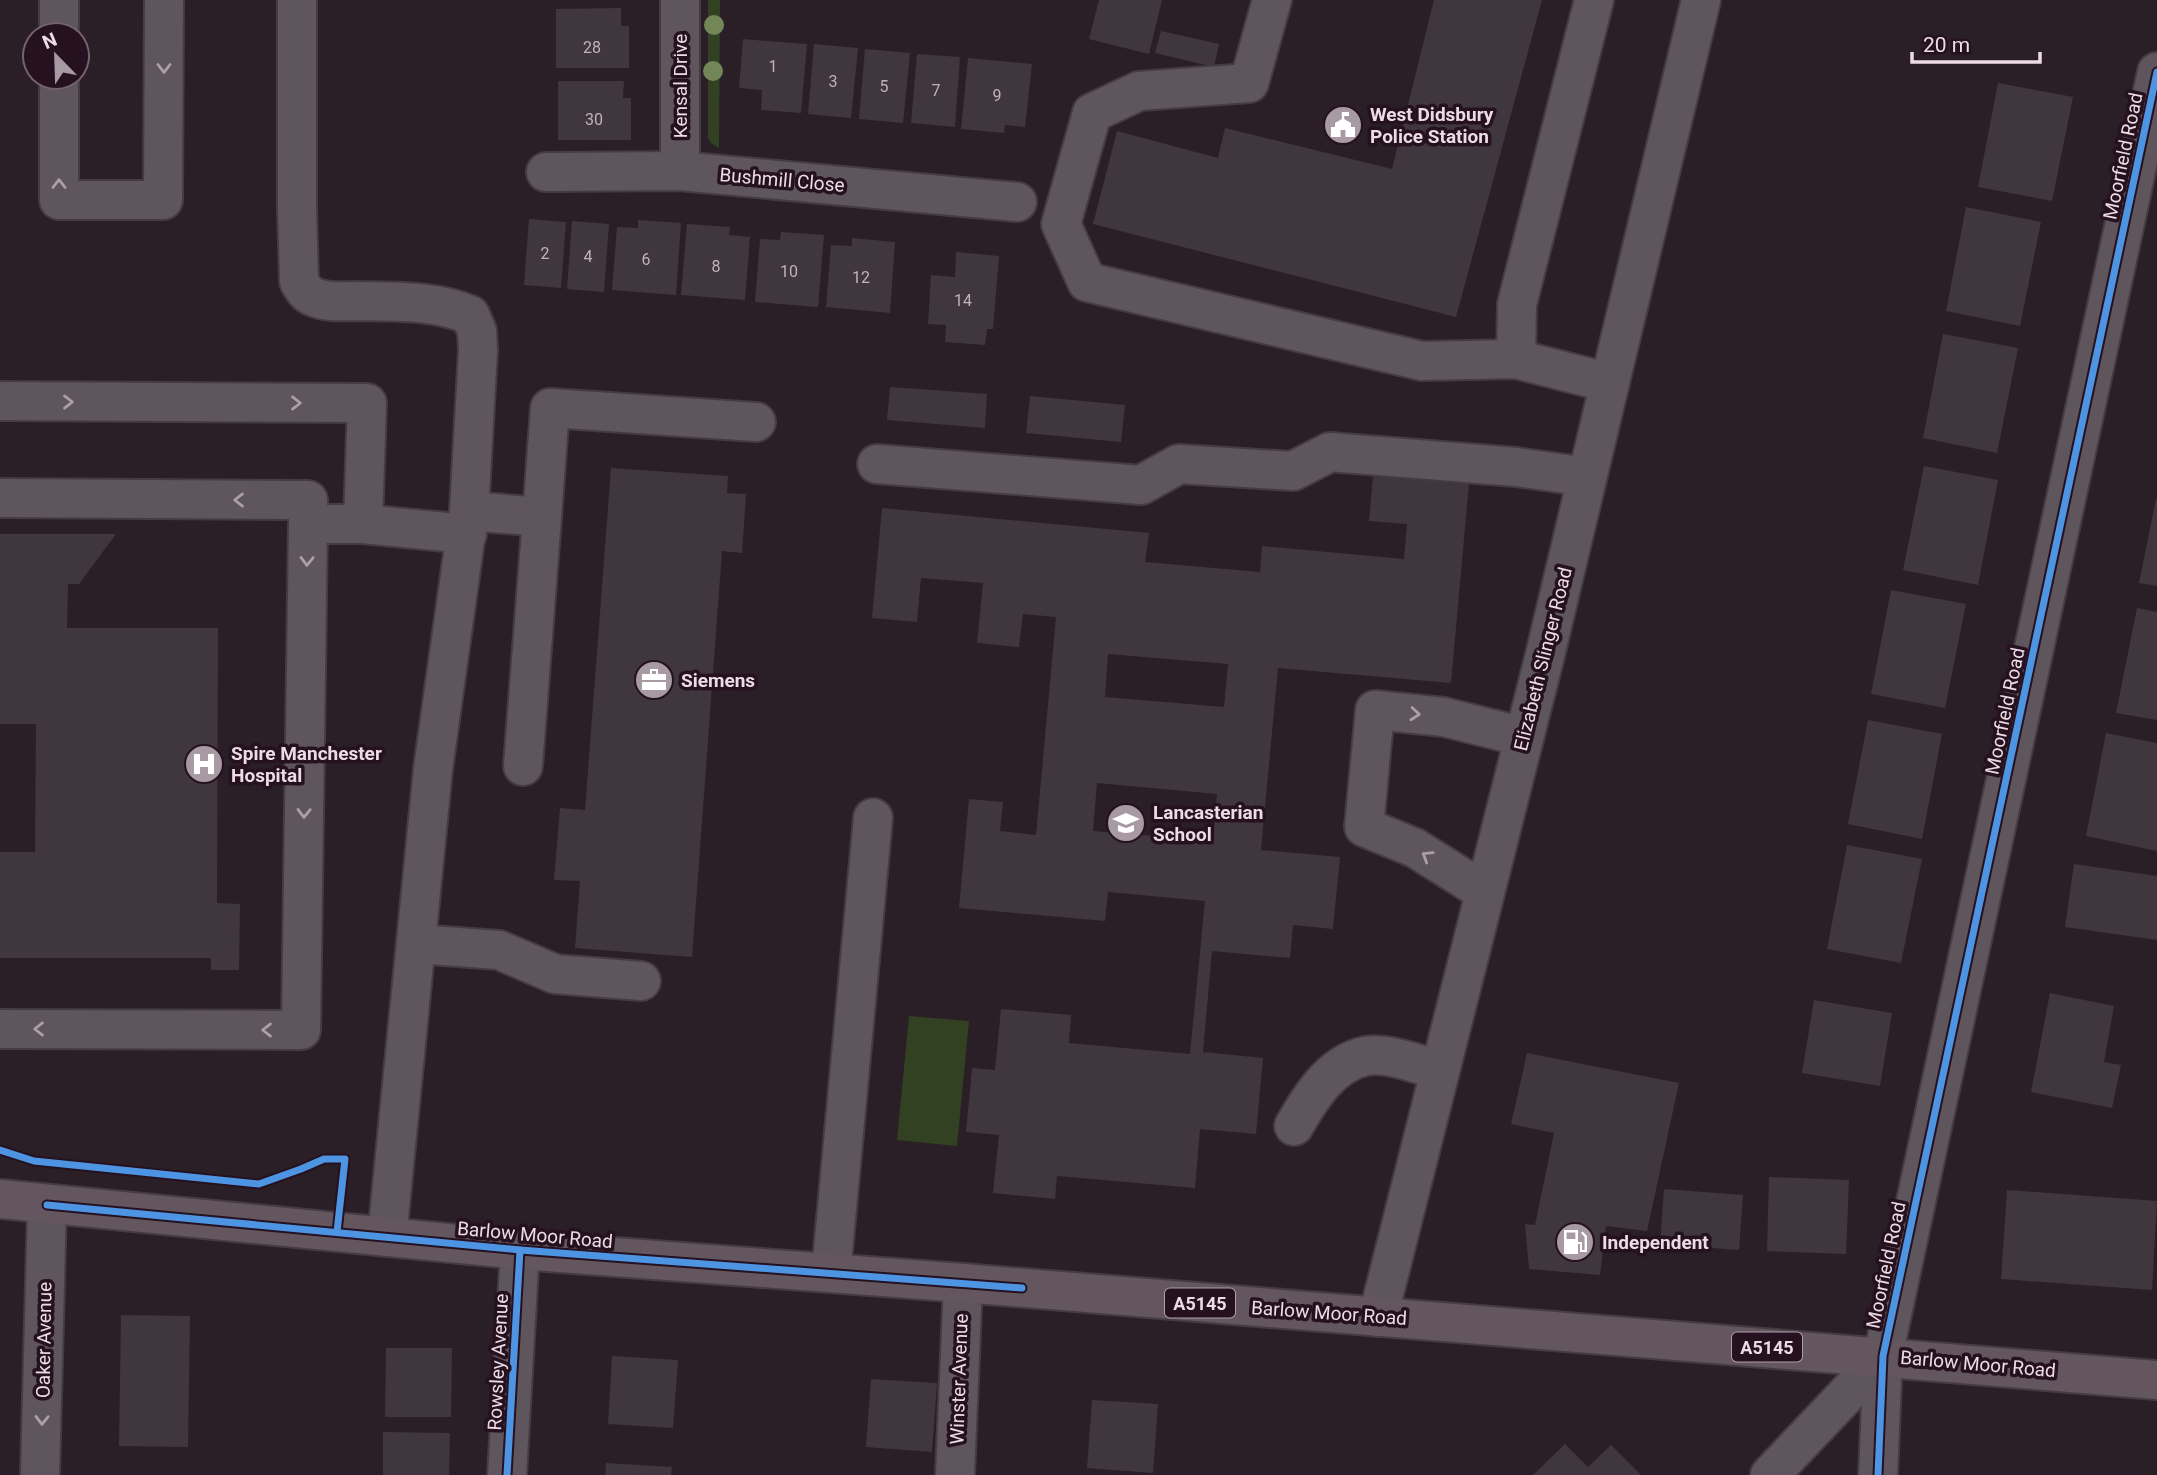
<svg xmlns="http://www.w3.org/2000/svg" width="2157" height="1475" viewBox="0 0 2157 1475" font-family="Roboto,sans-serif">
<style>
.green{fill:#324122}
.building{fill:#40363d;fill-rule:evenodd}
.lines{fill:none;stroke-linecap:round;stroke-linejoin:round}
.minor-casing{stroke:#453c43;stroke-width:42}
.major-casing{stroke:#453c43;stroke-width:42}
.minor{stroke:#5f555c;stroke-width:38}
.major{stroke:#63565f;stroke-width:38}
.cycleway-casing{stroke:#25111f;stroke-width:11}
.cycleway{stroke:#4d94e3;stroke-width:7}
.tree{fill:#728657}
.oneway{stroke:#ac9fa7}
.labels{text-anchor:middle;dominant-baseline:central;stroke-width:7;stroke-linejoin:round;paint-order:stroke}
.number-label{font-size:16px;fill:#c0b2bb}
.shield{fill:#25111f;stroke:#b09faa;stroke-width:2}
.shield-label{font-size:18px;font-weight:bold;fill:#ebdce5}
.street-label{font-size:19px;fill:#ebdce5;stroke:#25111f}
.poi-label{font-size:19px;font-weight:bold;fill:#ebdce5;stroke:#25111f;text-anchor:start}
</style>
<rect width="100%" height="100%" fill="#2a1f27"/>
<g class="green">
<path d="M708,0H720L719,148L711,143L708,138Z"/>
<path d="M909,1016L969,1021L957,1146L897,1140Z"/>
</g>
<g class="building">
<path d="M1099,0H1162L1149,54L1089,39Z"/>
<path d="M1434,0H1542L1456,317L1093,224L1117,131L1218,158L1225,128L1392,169Z"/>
<path d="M621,8V26H629V68H556V9Z"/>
<path d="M1161,31L1219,44L1214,67L1155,53Z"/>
<path d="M743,39L807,44L801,113L761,110L762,90L739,88Z"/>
<path d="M814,44L858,48L851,118L808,114Z"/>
<path d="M865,49L910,53L903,123L859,119Z"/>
<path d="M917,54L960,57L955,127L911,123Z"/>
<path d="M968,58L1032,64L1025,127L1005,125L1004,133L961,129Z"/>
<path d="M558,81H624L623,98H631V140H558Z"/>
<path d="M1998,83L2073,97L2052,201L1978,187Z"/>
<path d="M1966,207L2041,222L2020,326L1946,311Z"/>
<path d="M529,219L566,222L561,288L524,285Z"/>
<path d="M638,220L681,223L676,295L612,290L617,227L638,228Z"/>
<path d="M572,221L609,224L604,292L567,289Z"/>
<path d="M687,224L730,227L729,235L750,237L745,300L681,295Z"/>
<path d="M781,232L824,235L818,307L755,302L760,239L780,240Z"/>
<path d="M852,238L895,242L890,313L826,307L831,245L852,246Z"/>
<path d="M956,252L999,256L993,329H987L985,345L945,342L946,325L928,324L931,275L955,277Z"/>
<path d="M1943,334L2018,348L1997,453L1923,438Z"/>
<path d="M890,387L987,394L985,428L887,420Z"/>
<path d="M1030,396L1125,405L1121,442L1026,433Z"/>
<path d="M1924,466L1998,480L1978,585L1903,570Z"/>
<path d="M611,468L728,476L727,493L746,494L742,553L722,551L692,957L575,948L580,881L554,880L560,808L585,810Z"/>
<path d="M1373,476L1469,484L1451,683L1278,668L1261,850L1340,857L1333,929L1293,925L1290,958L1212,951L1203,1052L1263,1058L1256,1134L1200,1129L1195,1188L1057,1176L1055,1199L993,1193L999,1135L966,1132L972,1068L995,1070L1001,1009L1071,1015L1069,1043L1190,1054L1205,901L1108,892L1105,921L959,908L969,799L1003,802L1000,831L1036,835L1056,617L1023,614L1019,647L977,643L983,583L921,578L917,622L872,618L882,508L1149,533L1145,562L1260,572L1262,546L1404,559L1407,524L1369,521ZM1108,654L1228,664L1224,707L1105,697ZM1097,783L1217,794L1213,841L1093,831Z"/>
<path d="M2156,499H2157V586L2139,583Z"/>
<path d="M0,534H116L79,584H68L67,628H218L217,903L240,904L239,970H211V958H0V852H35L36,724H0Z"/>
<path d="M1891,590L1966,604L1945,708L1871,694Z"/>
<path d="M2137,608L2157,612V720L2116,713Z"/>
<path d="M1868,720L1942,734L1922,839L1848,824Z"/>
<path d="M2106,733L2157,743V851L2086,836Z"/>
<path d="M1847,845L1922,859L1901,963L1827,949Z"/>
<path d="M2074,864L2157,876V940L2065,927Z"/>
<path d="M2050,993L2114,1006L2104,1062L2121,1065L2112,1108L2031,1092Z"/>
<path d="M1814,1000L1892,1013L1880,1086L1802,1073Z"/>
<path d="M1527,1053L1679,1083L1647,1231L1606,1226L1600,1275L1529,1269L1525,1224L1535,1225L1554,1133L1511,1124Z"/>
<path d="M1769,1177L1849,1180L1846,1254L1767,1251Z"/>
<path d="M1664,1189L1743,1195L1739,1250L1660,1244Z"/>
<path d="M2007,1190L2157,1201L2152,1290L2001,1279Z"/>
<path d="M121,1315L190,1316L188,1447L119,1446Z"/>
<path d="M386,1348H452L451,1417H385Z"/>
<path d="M612,1356L678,1360L673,1428L608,1424Z"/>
<path d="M871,1379L937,1383L932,1452L866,1447Z"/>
<path d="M1092,1400L1158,1404L1153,1473L1087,1468Z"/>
<path d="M383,1432L450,1433L449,1475H383Z"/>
<path d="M1565,1444L1588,1467L1611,1445L1641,1475H1533Z"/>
<path d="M606,1463L672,1467L671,1475H605Z"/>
</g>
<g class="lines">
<defs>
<g id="minor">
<path d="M297,0V209L299,281C303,288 306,294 314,297C327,303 343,301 357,301C396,302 435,300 470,315L477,331L478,350L469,511L433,769L387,1237"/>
<path d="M1272,0L1249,83L1139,91L1092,113L1061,224L1087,282L1422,361L1516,359L1610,383"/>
<path d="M59,35V0"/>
<path d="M59,77V200H163L164,0"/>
<path d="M680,171V0"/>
<path d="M546,172L680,171L1017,202"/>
<path d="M1516,359L1517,304L1594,0"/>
<path d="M0,401L367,403L363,524"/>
<path d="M877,464L1141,485L1179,464L1293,471L1330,452L1516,467L1587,477"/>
<path d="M0,498L308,500V524"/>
<path d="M469,511L542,517L523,766"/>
<path d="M542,517L550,408L756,422"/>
<path d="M1485,892L1415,848L1364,827L1375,710L1444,717L1524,737"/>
<path d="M416,944L499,950L555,974L641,981"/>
<path d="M0,1029L301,1030L308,524H363L467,534"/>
<path d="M1294,1126C1310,1098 1331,1063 1366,1056C1389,1052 1418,1065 1440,1070"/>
<path d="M831,1273L873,818"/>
<path d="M1378,1317L1545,655L1701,0"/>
<path d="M40,1475L47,1205"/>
<path d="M507,1475L520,1250"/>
<path d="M955,1475L963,1283"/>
<path d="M1770,1475L1883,1356"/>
<path d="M1878,1475L1883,1356L2157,72"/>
</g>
<path id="major" d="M0,1199L520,1250L963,1283L2157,1380"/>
</defs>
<use href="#minor" class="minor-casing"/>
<use href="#major" class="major-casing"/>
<use href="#minor" class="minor"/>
<use href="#major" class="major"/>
<defs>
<g id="cycleway">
<path d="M0,1150L34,1161L259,1184L301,1169L324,1159H345L337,1232"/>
<path d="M47,1205L520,1250L1022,1288"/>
<path d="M507,1475L520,1250"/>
<path d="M1878,1475L1883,1356L2157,72"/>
</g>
</defs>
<use href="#cycleway" class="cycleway-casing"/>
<use href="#cycleway" class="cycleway"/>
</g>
<g class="tree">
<circle cx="714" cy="25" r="10"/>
<circle cx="713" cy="71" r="10"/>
</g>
<defs><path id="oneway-chevron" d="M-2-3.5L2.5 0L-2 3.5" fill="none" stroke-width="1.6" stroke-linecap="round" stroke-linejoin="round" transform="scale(1.75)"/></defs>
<g class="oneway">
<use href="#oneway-chevron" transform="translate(164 68) rotate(90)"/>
<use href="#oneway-chevron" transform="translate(59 184) rotate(-90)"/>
<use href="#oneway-chevron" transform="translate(68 402)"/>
<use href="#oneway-chevron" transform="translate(296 403)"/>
<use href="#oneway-chevron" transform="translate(239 500) rotate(-180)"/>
<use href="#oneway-chevron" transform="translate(307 561) rotate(91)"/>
<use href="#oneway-chevron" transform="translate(1415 714) rotate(5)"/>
<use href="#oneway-chevron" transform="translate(304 813) rotate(91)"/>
<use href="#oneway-chevron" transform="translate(1427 856) rotate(-148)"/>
<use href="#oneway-chevron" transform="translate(39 1029) rotate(-180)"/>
<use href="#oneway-chevron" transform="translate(267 1030) rotate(-180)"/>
<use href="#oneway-chevron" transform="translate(42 1420) rotate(91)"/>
</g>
<defs>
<symbol id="civic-disc" viewBox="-11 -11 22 22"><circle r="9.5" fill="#a79aa2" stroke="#25111f"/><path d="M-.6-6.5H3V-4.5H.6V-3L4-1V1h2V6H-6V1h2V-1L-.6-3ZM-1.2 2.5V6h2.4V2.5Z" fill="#fff"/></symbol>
<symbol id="office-disc" viewBox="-11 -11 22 22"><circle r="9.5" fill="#a79aa2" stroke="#25111f"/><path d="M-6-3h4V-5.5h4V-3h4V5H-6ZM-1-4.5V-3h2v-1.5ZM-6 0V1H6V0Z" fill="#fff"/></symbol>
<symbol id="hospital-disc" viewBox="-11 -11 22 22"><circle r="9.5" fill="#a79aa2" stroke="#25111f"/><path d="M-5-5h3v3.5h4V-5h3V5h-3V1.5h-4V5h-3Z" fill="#fff"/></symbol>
<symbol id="school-disc" viewBox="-11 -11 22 22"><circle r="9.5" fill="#a79aa2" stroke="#25111f"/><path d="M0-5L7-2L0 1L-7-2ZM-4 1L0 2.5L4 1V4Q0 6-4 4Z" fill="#fff"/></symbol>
<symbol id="fuel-disc" viewBox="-11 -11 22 22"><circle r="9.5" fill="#a79aa2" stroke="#25111f"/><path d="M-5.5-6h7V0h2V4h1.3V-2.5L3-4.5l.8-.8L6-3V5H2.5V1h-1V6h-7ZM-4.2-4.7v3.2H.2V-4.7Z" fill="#fff"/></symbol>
</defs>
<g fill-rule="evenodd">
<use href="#civic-disc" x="1321" y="103" width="44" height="44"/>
<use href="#office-disc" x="632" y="658" width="44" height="44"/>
<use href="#hospital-disc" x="182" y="742" width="44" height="44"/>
<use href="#school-disc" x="1104" y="801" width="44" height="44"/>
<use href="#fuel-disc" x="1553" y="1220" width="44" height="44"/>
</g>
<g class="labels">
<g class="number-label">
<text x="592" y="47">28</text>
<text x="773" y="66">1</text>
<text x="833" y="81">3</text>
<text x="884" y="86">5</text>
<text x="936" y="90">7</text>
<text x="997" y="95">9</text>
<text x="594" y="119">30</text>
<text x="545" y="253">2</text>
<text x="588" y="256">4</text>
<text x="646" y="259">6</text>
<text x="716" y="266">8</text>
<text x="789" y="271">10</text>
<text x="861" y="277">12</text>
<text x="963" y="300">14</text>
</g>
<g class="shield">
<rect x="1165" y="1288.5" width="70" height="29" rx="5"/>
<rect x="1732" y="1332.5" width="70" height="29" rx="5"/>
</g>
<g class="shield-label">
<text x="1200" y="1303">A5145</text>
<text x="1767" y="1347">A5145</text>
</g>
<g class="street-label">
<text transform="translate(680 86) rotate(-90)">Kensal Drive</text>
<text transform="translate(2123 156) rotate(-78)">Moorfield Road</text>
<text transform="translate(782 180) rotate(5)">Bushmill Close</text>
<text transform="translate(1543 659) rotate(-76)">Elizabeth Slinger Road</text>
<text transform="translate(2005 711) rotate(-78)">Moorfield Road</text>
<text transform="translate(535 1235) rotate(5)">Barlow Moor Road</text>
<text transform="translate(1886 1265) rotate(-78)">Moorfield Road</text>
<text transform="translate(1329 1313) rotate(4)">Barlow Moor Road</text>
<text transform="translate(44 1340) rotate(-89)">Oaker Avenue</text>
<text transform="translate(498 1362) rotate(-87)">Rowsley Avenue</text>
<text transform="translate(1978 1364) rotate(5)">Barlow Moor Road</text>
<text transform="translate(959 1379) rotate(-88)">Winster Avenue</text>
</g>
<g class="poi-label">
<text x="1370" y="114">West Didsbury<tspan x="1370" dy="22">Police Station</tspan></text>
<text x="681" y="680">Siemens</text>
<text x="231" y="753">Spire Manchester<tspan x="231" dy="22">Hospital</tspan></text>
<text x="1153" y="812">Lancasterian<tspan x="1153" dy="22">School</tspan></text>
<text x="1602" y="1242">Independent</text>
</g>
</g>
<g transform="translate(56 56) rotate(337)"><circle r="33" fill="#25111f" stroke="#74626e" stroke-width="2"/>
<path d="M0-5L12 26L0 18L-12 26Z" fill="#a79aa2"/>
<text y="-10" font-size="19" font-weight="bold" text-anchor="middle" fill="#ebdce5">N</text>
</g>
<path d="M1912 52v10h128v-10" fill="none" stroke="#ebdce5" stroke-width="3.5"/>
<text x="1923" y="52" font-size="21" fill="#ebdce5" stroke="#25111f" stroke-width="5" paint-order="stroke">20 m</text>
</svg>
